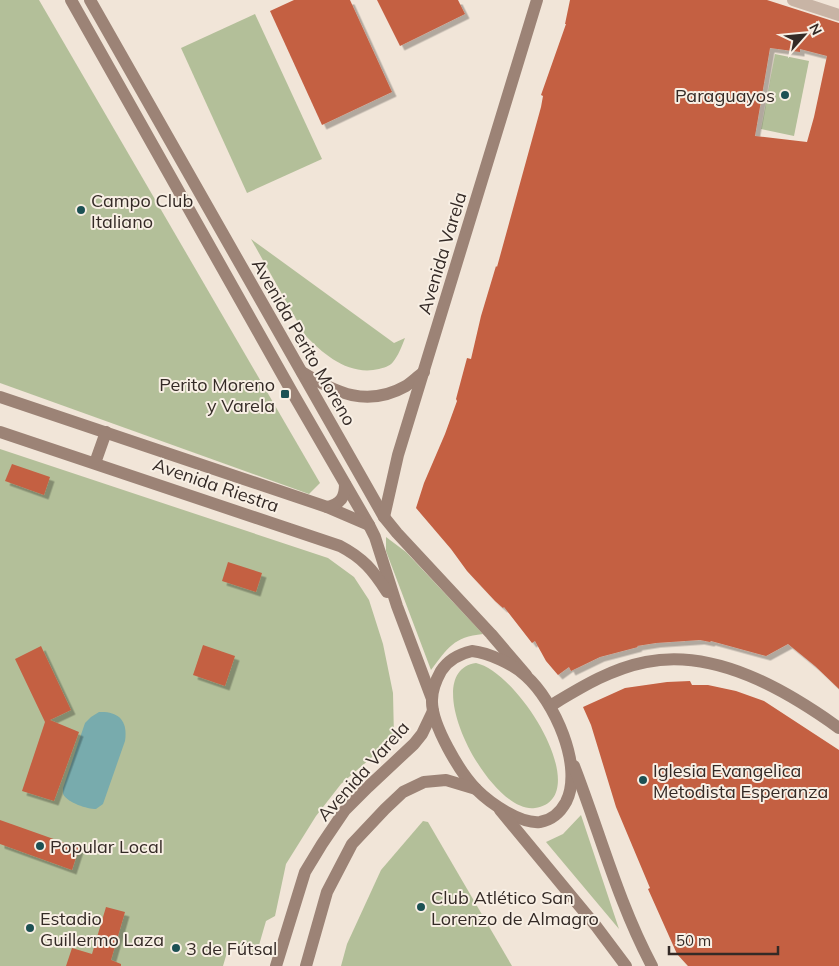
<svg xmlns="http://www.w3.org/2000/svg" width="839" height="966" viewBox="0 0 839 966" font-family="Mulish,sans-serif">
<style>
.green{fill:#b3bf99}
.water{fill:#78abad}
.building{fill:#c46043;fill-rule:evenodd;filter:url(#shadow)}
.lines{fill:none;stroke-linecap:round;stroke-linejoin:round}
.street{stroke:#c8b4a5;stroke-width:12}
.secondary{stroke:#9c8376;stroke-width:12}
.poi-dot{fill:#1c5154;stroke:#f8efe4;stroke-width:2}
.labels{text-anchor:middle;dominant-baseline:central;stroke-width:4;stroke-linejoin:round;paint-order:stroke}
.poi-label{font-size:18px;fill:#342a26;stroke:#f8efe4;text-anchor:start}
.street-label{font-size:18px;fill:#342a26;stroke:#f8efe4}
</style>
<defs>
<filter id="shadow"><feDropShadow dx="4.5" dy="4.5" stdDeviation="0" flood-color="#0004"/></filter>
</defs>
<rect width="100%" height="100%" fill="#f1e5d8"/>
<g class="green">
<path d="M0,0H39L320,483L309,494L0,383Z"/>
<path d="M255,14L322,159L247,193L181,48Z"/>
<path d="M775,54L809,61L794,136L761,129Z"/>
<path d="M251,239L394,343L405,338C402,346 398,356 393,362C390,366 383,368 379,369C349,376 324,355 305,335Z"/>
<path d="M0,449L328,558L354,577L369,600L383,644L393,693L394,738L341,784L316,816L286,864L275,916L266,921L257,952L259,957L228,949L223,966H0Z"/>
<path d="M386,537L406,552L483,634C453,637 448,648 431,670L386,551Z"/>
<path d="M476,663C521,673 596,799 535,808C490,815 415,672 476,663Z"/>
<path d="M581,815L619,929L546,842L563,834Z"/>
<path d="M423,821L428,822L512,966H341L347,944L381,870Z"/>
</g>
<path class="water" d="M99,712C119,711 128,721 125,741L103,804L96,809C87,809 68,803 63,794V788L85,723L91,717Z"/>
<g class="building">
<path d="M294,0H350L392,92L322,125L270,11Z"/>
<path d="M377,0H458L465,14L400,46Z"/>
<path d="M570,0H767L839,23V689L815,666L788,644L766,656L711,641L710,642L700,640L656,643L637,646L638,647L600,657L571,671L569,667L558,675L546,661L535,641L532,643L504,607L503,608L495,601L467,571L451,549L416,508L424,483L445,434L457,401L456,399L467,358L471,359L481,316L496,266L497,267L541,107L543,96L541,95L566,24H565ZM770,48L800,52V49L827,56L814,117L807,142L755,136Z"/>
<path d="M12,464L50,477L44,495L5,481Z"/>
<path d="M228,562L262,573L256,592L222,581Z"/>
<path d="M203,645L235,656L225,686L193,675Z"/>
<path d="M41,646L71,710L50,720L79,732L54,801L22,791L45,722L15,659Z"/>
<path d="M690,681L692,685H708L736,691L764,701L839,750V966H688L677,954L648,889L650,888L616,807L591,725L583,707L625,688L667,682Z"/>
<path d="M0,820L79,848L72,870L0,844Z"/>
<path d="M106,907L125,912L111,960L121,964V966H66L72,948L92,954Z"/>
</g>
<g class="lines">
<path class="street" d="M793,0L839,15"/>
<g class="secondary">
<path d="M71,0L292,392L369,525L375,537L397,606L432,699"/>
<path d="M90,0L384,517L397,533L491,634L526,675"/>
<path d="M302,372C336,393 367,408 406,386C412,382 418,376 424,372"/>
<path d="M0,397L327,507L369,525"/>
<path d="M0,432L340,546C363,558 373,570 387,592"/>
<path d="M95,463L106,432"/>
<path d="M327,507C341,504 345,497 345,484"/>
<path d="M384,517L398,455L537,0"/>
<path d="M472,651C489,653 513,664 526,676C554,701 584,766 566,802C560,813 552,820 540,822C520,824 490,803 477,790C460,773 431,724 432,700C432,690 436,680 441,671C448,660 459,654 472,651Z"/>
<path d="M550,706C580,688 610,669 646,662C715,648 786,690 839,728"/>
<path d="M574,766C600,833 618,902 652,966"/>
<path d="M500,810L596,926L626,966"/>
<path d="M276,966L305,872L322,844L345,810L368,787L414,744L422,734L433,711"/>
<path d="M306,966L327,892L352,844L385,809L403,792L424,782L446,780L476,789"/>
</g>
</g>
<g class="poi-dot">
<circle cx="785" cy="95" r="5"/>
<circle cx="81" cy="210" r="5"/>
<rect x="280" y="389" width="10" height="10" rx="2.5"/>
<circle cx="643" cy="780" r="5"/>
<circle cx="40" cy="846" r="5"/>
<circle cx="421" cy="907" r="5"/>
<circle cx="30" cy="928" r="5"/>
<circle cx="176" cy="948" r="5"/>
</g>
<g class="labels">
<g class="poi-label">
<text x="775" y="95" text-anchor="end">Paraguayos</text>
<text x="91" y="200">Campo Club<tspan x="91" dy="21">Italiano</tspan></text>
<text x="275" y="384" text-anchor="end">Perito Moreno<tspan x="275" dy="21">y Varela</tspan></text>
<text x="653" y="770">Iglesia Evangelica<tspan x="653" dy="21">Metodista Esperanza</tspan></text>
<text x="50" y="846">Popular Local</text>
<text x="431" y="897">Club Atlético San<tspan x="431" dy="21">Lorenzo de Almagro</tspan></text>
<text x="40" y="918">Estadio<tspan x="40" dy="21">Guillermo Laza</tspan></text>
<text x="186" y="948">3 de Fútsal</text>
</g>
<g class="street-label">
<text transform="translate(442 253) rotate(-73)">Avenida Varela</text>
<text transform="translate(304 342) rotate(60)">Avenida Perito Moreno</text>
<text transform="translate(216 485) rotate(19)">Avenida Riestra</text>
<text transform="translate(363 771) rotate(-48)">Avenida Varela</text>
</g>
</g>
<g transform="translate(804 35) rotate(63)" stroke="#f8efe4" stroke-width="4" paint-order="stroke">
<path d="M0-4L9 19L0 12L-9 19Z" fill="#342a26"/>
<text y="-8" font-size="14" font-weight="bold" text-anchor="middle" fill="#342a26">N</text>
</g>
<path d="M669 946v8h109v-8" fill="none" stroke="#342a26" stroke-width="2.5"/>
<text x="676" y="946" font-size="15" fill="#342a26" stroke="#f8efe4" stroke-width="4" paint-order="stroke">50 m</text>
</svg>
